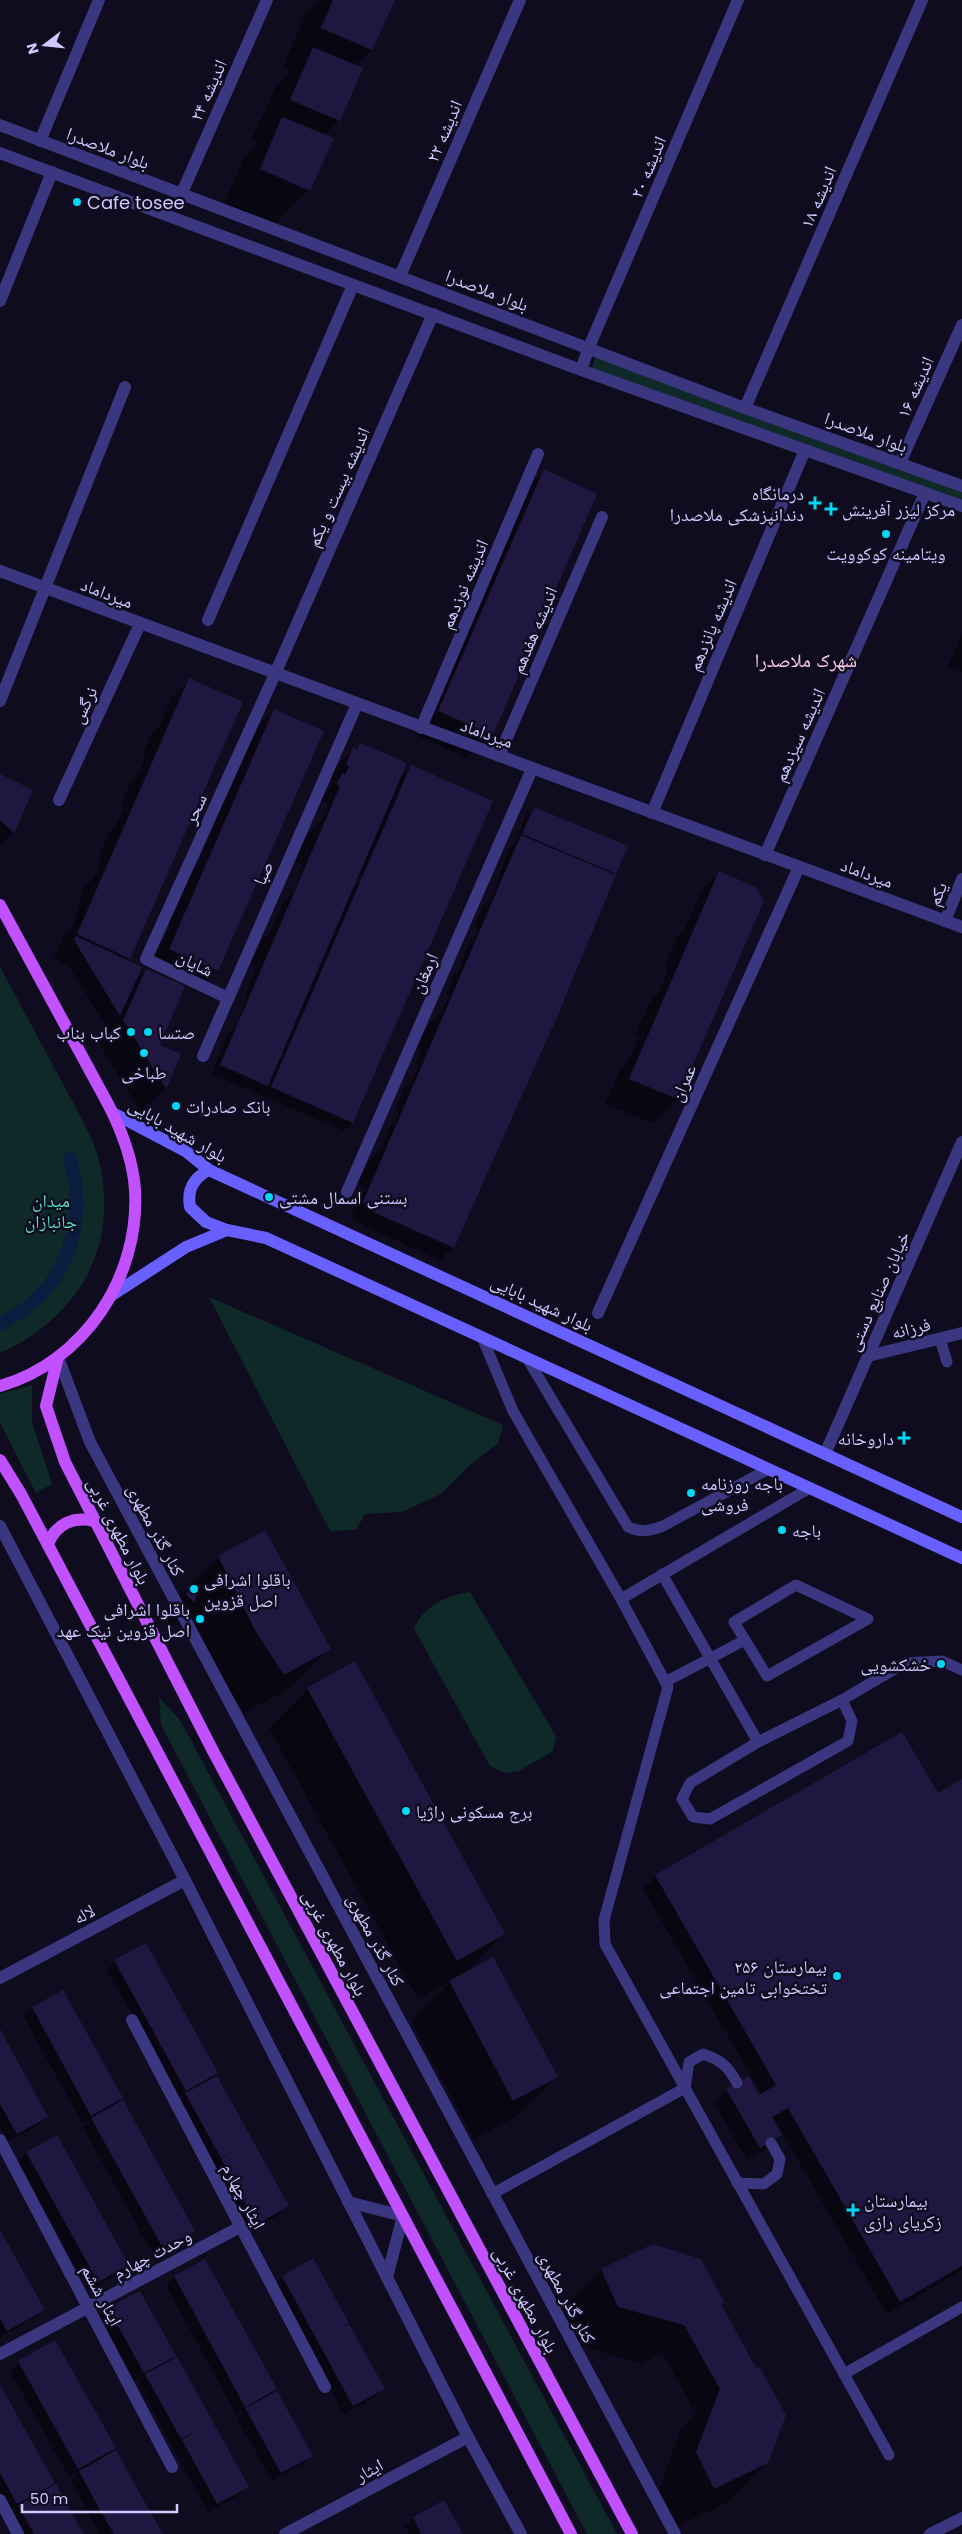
<svg xmlns="http://www.w3.org/2000/svg" width="962" height="2534" viewBox="0 0 962 2534" font-family="Poppins,'Noto Naskh Arabic',sans-serif">
<style>
.green{fill:#0f2928}
.water{fill:#0a1d3f}
.shadow{fill:#0007;fill-rule:evenodd}
.building{fill:#201740}
.lines{fill:none;stroke-linecap:round;stroke-linejoin:round}
.service{stroke:#3a367f;stroke-width:11}
.minor{stroke:#3a367f;stroke-width:12}
.tertiary{stroke:#3a367f;stroke-width:12}
.secondary{stroke:#6760ff;stroke-width:12}
.primary{stroke:#c150ff;stroke-width:12}
.poi-dot{fill:#00d7f4;stroke:#0f0c1f;stroke-width:2}
.labels{text-anchor:middle;dominant-baseline:central;stroke-width:5;stroke-linejoin:round;paint-order:stroke}
.street-label{font-size:18px;fill:#d0c9ff;stroke:#0f0c1f}
.poi-label{font-size:18px;fill:#d0c9ff;stroke:#0f0c1f;text-anchor:start}
.park-label{font-size:18px;fill:#54e0c0;stroke:#0f0c1f}
.neighbourhood-label{font-size:19px;fill:#ffcbeb;stroke:#0f0c1f}
</style>
<rect width="100%" height="100%" fill="#0f0c1f"/>
<g class="green">
<path d="M598,351L962,486V506L590,373Z"/>
<path d="M0,967C21,1006 42,1045 63,1084C77,1111 96,1140 101,1170C117,1253 74,1320 0,1353Z"/>
<path d="M209,1297L503,1425L498,1443L470,1465L441,1494L402,1512L365,1514L356,1530L330,1531Z"/>
<path d="M32,1385V1422L52,1484L36,1493L0,1423V1394Z"/>
<path d="M470,1592L556,1736L553,1751L519,1771L504,1773L490,1766L414,1629C423,1606 448,1595 470,1592Z"/>
<path d="M159,1697L180,1720L617,2534H587L161,1725Z"/>
</g>
<path class="water" d="M69,1150L76,1154C97,1228 72,1298 0,1331V1316C46,1296 72,1245 70,1196C70,1182 63,1169 63,1155Z"/>
<g class="shadow">
<path d="M319,0H393L371,50L354,66L339,120L324,136L309,190L269,229L222,209L244,157L259,142L252,139L275,88L291,71L283,67L305,16Z"/>
<path d="M544,471L492,734L467,758L415,735L527,488Z"/>
<path d="M962,634V672L948,666Z"/>
<path d="M189,680L242,702L142,932L126,961L134,982L146,970L158,1045L180,1055L165,1088L141,1112L100,1045L107,1028L69,966L54,959L64,936L71,928L79,910L76,909L85,886L93,879L102,859L98,858L109,832L116,825L125,807L121,805L131,782L138,774L146,757L142,756L152,733L160,725L172,697Z"/>
<path d="M274,710L217,970L200,987L152,966L170,925L167,924L189,873L197,866L215,824L212,822L233,774L240,766L257,728Z"/>
<path d="M360,744L399,779L411,766L492,801L352,1123L344,1131L212,1074L228,1033L237,1024L246,1001L244,1000L256,966L251,964L261,941L272,929L283,903L293,893L301,873L299,872L302,865L295,862L305,837L323,819L328,804L321,801L325,792L333,783L381,804V801L332,780L329,781L336,766ZM366,871L368,873L351,889L354,883ZM282,1052L286,1053L278,1061Z"/>
<path d="M0,775L31,791L13,832L0,845Z"/>
<path d="M534,808L615,873L453,1247L440,1260L356,1222L351,1215L366,1187L358,1184L368,1162L381,1149L389,1128L396,1121L399,1111L395,1110L405,1087L413,1078L419,1065L415,1063L421,1050L417,1048L427,1026L443,1010L450,996L446,994L454,975L459,970L468,946L474,940L478,928L474,926L483,906L493,895L509,849L515,843L525,817Z"/>
<path d="M719,873L762,901L677,1099L653,1123L605,1104L620,1070L627,1063L639,1037L635,1035L650,1002L659,993L669,967L665,965L678,936L685,929L702,890Z"/>
<path d="M219,1557L329,1649L290,1688L244,1713L217,1671L187,1610L170,1627L161,1619L181,1599L180,1596Z"/>
<path d="M308,1689L503,1934L463,1974L556,2077L517,2116L474,2139L411,2021L451,1981L418,1999L269,1728Z"/>
<path d="M962,1781V2270L887,2314L775,2120L773,2121L781,2135L768,2148L747,2160L714,2103L727,2090L759,2097L762,2095L643,1889L656,1876L937,1795Z"/>
<path d="M115,1961L217,2073L209,2081L287,2206L279,2215L248,2231L178,2103L185,2095L178,2098L107,1970Z"/>
<path d="M63,1991L121,2098L113,2106L193,2231L185,2239L154,2256L83,2127L92,2119L82,2123L24,2017L32,2008Z"/>
<path d="M0,2032L47,2117L38,2125L8,2142L0,2128Z"/>
<path d="M57,2136L128,2265L119,2273L89,2290L18,2162L26,2153Z"/>
<path d="M0,2232L43,2310L34,2318L0,2337Z"/>
<path d="M653,2246L719,2305L767,2463L728,2502L675,2527L658,2492L681,2429L700,2411L695,2412L662,2352L641,2364L579,2345L562,2309L601,2270Z"/>
<path d="M313,2260L383,2389L375,2397L344,2414L274,2285L282,2277Z"/>
<path d="M205,2261L276,2389L269,2396L311,2455L303,2464L272,2481L237,2418L245,2411L236,2414L166,2286L174,2277Z"/>
<path d="M109,2309L174,2355L166,2363L247,2487L239,2495L208,2512L138,2384L145,2376L135,2381L100,2317Z"/>
<path d="M19,2362L114,2448L106,2457L161,2534H100L71,2481L79,2472L69,2477L10,2371Z"/>
<path d="M0,2387L53,2483L46,2490L82,2534H22L11,2514L18,2507L9,2511L0,2496Z"/>
<path d="M444,2502L462,2534H409L405,2527L413,2518Z"/>
</g>
<g class="building">
<path d="M333,0H395L372,50L321,28Z"/>
<path d="M313,47L363,68L340,121L290,100Z"/>
<path d="M282,117L334,138L310,191L260,169Z"/>
<path d="M544,469L597,494L493,735L438,711Z"/>
<path d="M189,678L243,702L130,959L77,934Z"/>
<path d="M274,709L324,731L218,971L169,949Z"/>
<path d="M360,743L407,763L268,1086L220,1065L340,786L337,784L342,773L345,775L349,766L346,764L353,748L357,749Z"/>
<path d="M411,765L493,801L353,1123L271,1087Z"/>
<path d="M0,774L33,790L14,833L0,820Z"/>
<path d="M534,807L628,846L616,874L522,834Z"/>
<path d="M521,835L616,875L557,1017L454,1248L369,1210L363,1202Z"/>
<path d="M719,871L756,887L764,901L678,1099L629,1079Z"/>
<path d="M76,936L142,967L120,1016L74,940Z"/>
<path d="M146,969L185,986L160,1045L181,1054L166,1089L123,1020Z"/>
<path d="M265,1530L331,1649L284,1675L256,1632L218,1556Z"/>
<path d="M198,1583L195,1603L185,1594Z"/>
<path d="M355,1661L505,1934L457,1961L307,1688Z"/>
<path d="M902,1732L938,1793L962,1779V2266L900,2302L788,2108L772,2117L782,2135L760,2148L726,2089L749,2076L759,2095L776,2085L655,1875Z"/>
<path d="M146,1943L218,2073L186,2091L114,1960Z"/>
<path d="M493,1957L558,2077L513,2101L449,1981Z"/>
<path d="M63,1990L123,2098L91,2116L32,2007Z"/>
<path d="M0,2029L48,2117L17,2134L0,2104Z"/>
<path d="M217,2076L289,2206L257,2224L221,2159L233,2152L221,2158L185,2093Z"/>
<path d="M123,2100L195,2231L163,2248L127,2183L139,2176L127,2183L91,2118Z"/>
<path d="M57,2135L129,2265L98,2282L26,2152Z"/>
<path d="M0,2230L45,2310L7,2331L0,2318Z"/>
<path d="M653,2244L701,2259L724,2302L721,2304L756,2368L759,2366L786,2415L768,2463L714,2489L696,2452L720,2389L684,2325L618,2307L601,2269Z"/>
<path d="M313,2258L349,2323L337,2330L349,2324L385,2389L353,2406L282,2276Z"/>
<path d="M205,2259L277,2389L245,2407L174,2276Z"/>
<path d="M140,2291L176,2356L144,2373L108,2308Z"/>
<path d="M55,2340L116,2448L78,2469L18,2361Z"/>
<path d="M177,2357L249,2487L217,2504L182,2440L199,2429L181,2439L145,2374Z"/>
<path d="M0,2385L55,2483L17,2504L0,2473Z"/>
<path d="M277,2391L313,2456L281,2473L245,2408Z"/>
<path d="M116,2450L140,2494L163,2534H114L102,2514L79,2471Z"/>
<path d="M56,2484L80,2528L84,2534H34L18,2505Z"/>
<path d="M444,2500L463,2534H421L413,2517Z"/>
</g>
<g class="lines">
<g class="service">
<path d="M482,1337L513,1411L621,1599L808,1489"/>
<path d="M940,1339L947,1362"/>
<path d="M527,1358L628,1527C641,1533 650,1531 663,1526L767,1470"/>
<path d="M662,1574L758,1742L690,1783L682,1799L693,1817L710,1819L848,1741L852,1721L842,1700L905,1663L942,1661L962,1670"/>
<path d="M796,1585L868,1619L767,1676L734,1622Z"/>
<path d="M621,1599L668,1687L604,1920L605,1944L889,2455"/>
<path d="M665,1682L745,1640"/>
<path d="M758,1742L842,1700"/>
<path d="M737,2183L764,2184L777,2174L780,2159L771,2143"/>
<path d="M492,2194L685,2088L689,2062L703,2054C721,2060 728,2066 737,2083"/>
<path d="M844,2374L962,2307"/>
</g>
<g class="minor">
<path d="M40,141L99,0"/>
<path d="M181,195L267,0"/>
<path d="M400,276L520,0"/>
<path d="M0,301L52,172"/>
<path d="M589,347L738,0"/>
<path d="M745,408L922,0"/>
<path d="M900,463L962,325"/>
<path d="M0,571L962,927"/>
<path d="M208,620L353,285"/>
<path d="M0,701L125,387"/>
<path d="M421,728L538,454"/>
<path d="M499,756L602,517"/>
<path d="M59,800L140,624"/>
<path d="M652,813L805,450"/>
<path d="M765,855L925,493"/>
<path d="M945,921L962,879"/>
<path d="M228,998L146,959L275,674L433,314"/>
<path d="M203,1056L357,704"/>
<path d="M347,1192L532,769"/>
<path d="M598,1313L799,867"/>
<path d="M868,1356L962,1333"/>
<path d="M0,1978L185,1880"/>
<path d="M132,2020L325,2387"/>
<path d="M0,2140L172,2467"/>
<path d="M0,2354L240,2227"/>
<path d="M0,2500L18,2534"/>
</g>
<g class="tertiary">
<path d="M0,125L745,408L962,486"/>
<path d="M0,153L581,370L962,506"/>
<path d="M581,370L589,347"/>
<path d="M58,1357L90,1442L675,2534"/>
<path d="M825,1454L962,1142"/>
<path d="M0,1526L185,1880L468,2437L521,2534"/>
<path d="M348,2202L403,2216L387,2277"/>
<path d="M285,2534L468,2437"/>
<path d="M930,2534L962,2518"/>
</g>
<g class="secondary">
<path d="M113,1113L187,1152L209,1170L962,1517"/>
<path d="M209,1170C193,1178 187,1190 190,1207L206,1222L227,1230"/>
<path d="M112,1295L186,1247L227,1230L266,1238L962,1558"/>
</g>
<g class="primary">
<path d="M0,905L108,1104C122,1131 133,1160 135,1190C140,1277 84,1362 0,1386"/>
<path d="M58,1357L46,1406L65,1462L213,1751L632,2534"/>
<path d="M0,1460L21,1494L571,2534"/>
<path d="M48,1544C56,1524 73,1516 94,1521"/>
</g>
</g>
<g class="poi-dot">
<circle cx="77" cy="202" r="5"/>
<path d="M812.5 495.5h5v5h5v5h-5v5h-5v-5h-5v-5h5z"/>
<path d="M828.5 501.5h5v5h5v5h-5v5h-5v-5h-5v-5h5z"/>
<circle cx="886" cy="534" r="5"/>
<circle cx="131" cy="1032" r="5"/>
<circle cx="148" cy="1032" r="5"/>
<circle cx="144" cy="1053" r="5"/>
<circle cx="176" cy="1106" r="5"/>
<circle cx="269" cy="1197" r="5"/>
<path d="M901.5 1430.5h5v5h5v5h-5v5h-5v-5h-5v-5h5z"/>
<circle cx="691" cy="1493" r="5"/>
<circle cx="782" cy="1530" r="5"/>
<circle cx="194" cy="1589" r="5"/>
<circle cx="200" cy="1619" r="5"/>
<circle cx="941" cy="1664" r="5"/>
<circle cx="406" cy="1811" r="5"/>
<circle cx="837" cy="1976" r="5"/>
<path d="M850.5 2202.5h5v5h5v5h-5v5h-5v-5h-5v-5h5z"/>
</g>
<g class="labels">
<g class="street-label">
<text transform="translate(208 90) rotate(-66)">اندیشه ۲۴</text>
<text transform="translate(444 131) rotate(-67)">اندیشه ۲۲</text>
<text transform="translate(108 148) rotate(21)">بلوار ملاصدرا</text>
<text transform="translate(648 167) rotate(-67)">اندیشه ۲۰</text>
<text transform="translate(818 197) rotate(-67)">اندیشه ۱۸</text>
<text transform="translate(487 290) rotate(21)">بلوار ملاصدرا</text>
<text transform="translate(915 387) rotate(-66)">اندیشه ۱۶</text>
<text transform="translate(866 432) rotate(20)">بلوار ملاصدرا</text>
<text transform="translate(338 487) rotate(-66)">اندیشه بیست و یکم</text>
<text transform="translate(464 584) rotate(-67)">اندیشه نوزدهم</text>
<text transform="translate(107 593) rotate(21)">میرداماد</text>
<text transform="translate(712 625) rotate(-67)">اندیشه پانزدهم</text>
<text transform="translate(534 630) rotate(-67)">اندیشه هفدهم</text>
<text transform="translate(84 705) rotate(-65)">نرگس</text>
<text transform="translate(487 733) rotate(20)">میرداماد</text>
<text transform="translate(799 735) rotate(-66)">اندیشه سیزدهم</text>
<text transform="translate(195 809) rotate(-66)">سحر</text>
<text transform="translate(263 873) rotate(-66)">صبا</text>
<text transform="translate(867 873) rotate(20)">میرداماد</text>
<text transform="translate(937 894) rotate(-68)">یکم</text>
<text transform="translate(195 963) rotate(26)">شایان</text>
<text transform="translate(424 973) rotate(-66)">ارمغان</text>
<text transform="translate(683 1083) rotate(-66)">عمران</text>
<text transform="translate(178 1130) rotate(30)">بلوار شهید بابایی</text>
<text transform="translate(878 1291) rotate(-66)">خیابان صنایع دستی</text>
<text transform="translate(542 1303) rotate(25)">بلوار شهید بابایی</text>
<text transform="translate(911 1328) rotate(-14)">فرزانه</text>
<text transform="translate(156 1530) rotate(62)">کنار گذر مطهری</text>
<text transform="translate(119 1531) rotate(63)">بلوار مطهری غربی</text>
<text transform="translate(84 1914) rotate(-28)">لاله</text>
<text transform="translate(376 1940) rotate(62)">کنار گذر مطهری</text>
<text transform="translate(335 1943) rotate(62)">بلوار مطهری غربی</text>
<text transform="translate(244 2196) rotate(62)">ایثار چهارم</text>
<text transform="translate(152 2254) rotate(-28)">وحدت چهارم</text>
<text transform="translate(102 2295) rotate(62)">ایثار ششم</text>
<text transform="translate(567 2297) rotate(62)">کنار گذر مطهری</text>
<text transform="translate(526 2300) rotate(62)">بلوار مطهری غربی</text>
<text transform="translate(369 2470) rotate(-28)">ایثار</text>
</g>
<g class="poi-label">
<text x="87" y="202">Cafe tosee</text>
<text x="804" y="493" text-anchor="end">درمانگاه<tspan x="804" dy="21">دندانپزشکی ملاصدرا</tspan></text>
<text x="842" y="509">مرکز لیزر آفرینش</text>
<text x="886" y="553" text-anchor="middle">ویتامینه کوکوویت</text>
<text x="121" y="1032" text-anchor="end">کباب بناب</text>
<text x="158" y="1032">صتسا</text>
<text x="144" y="1072" text-anchor="middle">طباخی</text>
<text x="186" y="1106">بانک صادرات</text>
<text x="279" y="1197">بستنی اسمال مشتی</text>
<text x="894" y="1438" text-anchor="end">داروخانه</text>
<text x="701" y="1483">باجه روزنامه<tspan x="701" dy="21">فروشی</tspan></text>
<text x="792" y="1530">باجه</text>
<text x="204" y="1579">باقلوا اشرافی<tspan x="204" dy="21">اصل قزوین</tspan></text>
<text x="190" y="1609" text-anchor="end">باقلوا اشرافی<tspan x="190" dy="21">اصل قزوین نیک عهد</tspan></text>
<text x="931" y="1664" text-anchor="end">خشکشویی</text>
<text x="416" y="1811">برج مسکونی راژیا</text>
<text x="827" y="1966" text-anchor="end">بیمارستان ۲۵۶<tspan x="827" dy="21">تختخوابی تامین اجتماعی</tspan></text>
<text x="864" y="2200">بیمارستان<tspan x="864" dy="21">زکریای رازی</tspan></text>
</g>
<g class="park-label">
<text x="51" y="1200">میدان<tspan x="51" dy="21">جانبازان</tspan></text>
</g>
<g class="neighbourhood-label">
<text x="806" y="660">شهرک ملاصدرا</text>
</g>
</g>
<g transform="translate(45 45) rotate(254)" stroke="#0f0c1f" stroke-width="4" paint-order="stroke">
<path d="M0-4L9 19L0 12L-9 19Z" fill="#d0c9ff"/>
<text y="-8" font-size="14" font-weight="bold" text-anchor="middle" fill="#d0c9ff">N</text>
</g>
<path d="M22 2504v8h155v-8" fill="none" stroke="#d0c9ff" stroke-width="2.5"/>
<text x="30" y="2504" font-size="15" fill="#d0c9ff" stroke="#0f0c1f" stroke-width="4" paint-order="stroke">50 m</text>
</svg>
